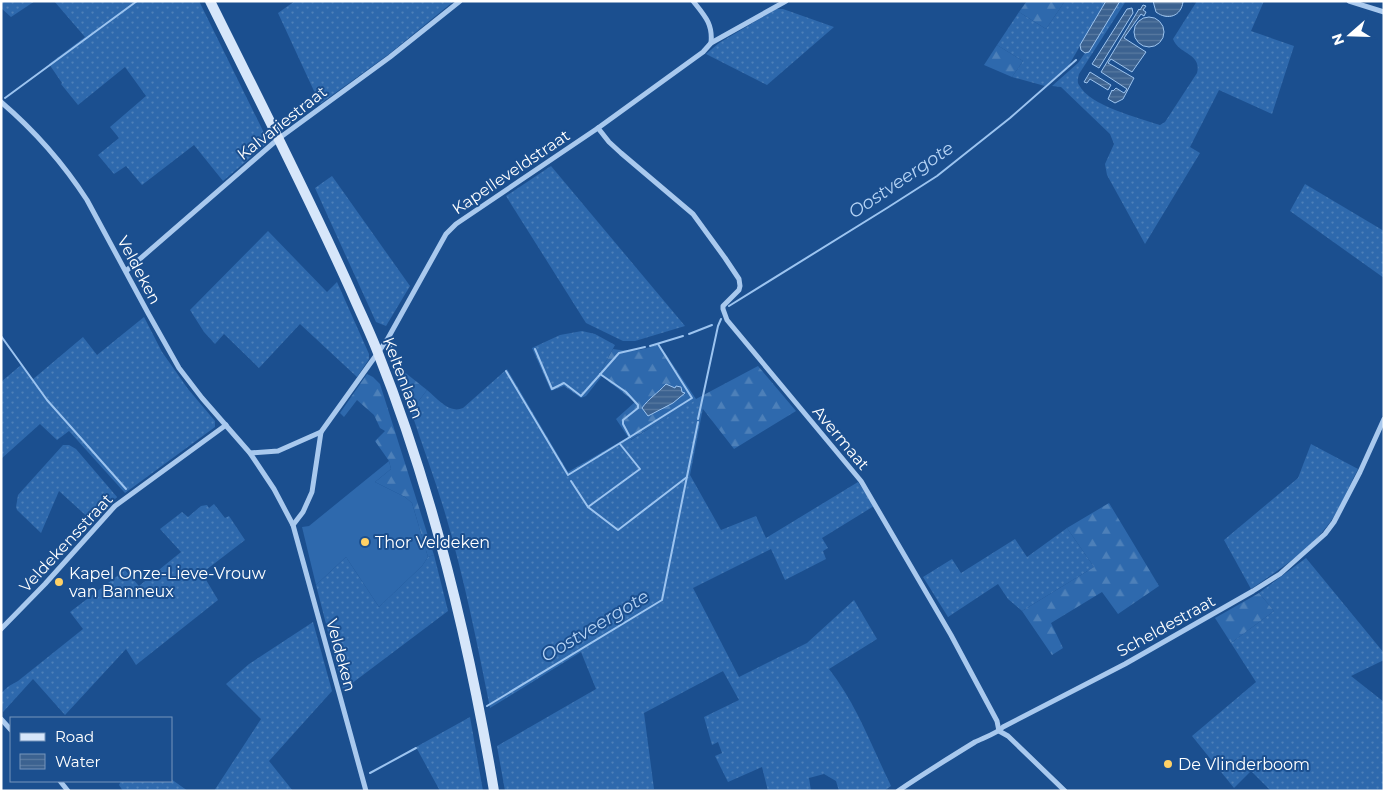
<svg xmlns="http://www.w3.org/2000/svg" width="1385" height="792" viewBox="0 0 1385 792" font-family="Montserrat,sans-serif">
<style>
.grass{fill:url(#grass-dots)}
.forest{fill:url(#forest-firs)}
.garden{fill:#2e69ad}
.water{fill:url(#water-rules);stroke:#9cc4f0}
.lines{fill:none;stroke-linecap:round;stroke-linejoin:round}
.stream{stroke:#9cc4f0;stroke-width:2}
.street{stroke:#a9c9ee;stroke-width:5}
.secondary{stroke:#d6e6fa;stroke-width:10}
.poi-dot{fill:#ffd166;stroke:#1b4f8f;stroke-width:2}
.labels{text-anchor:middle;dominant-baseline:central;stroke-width:4;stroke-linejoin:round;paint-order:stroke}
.street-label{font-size:16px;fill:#fff;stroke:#1b4f8f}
.poi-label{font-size:16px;fill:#fff;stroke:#1b4f8f;text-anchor:start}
.water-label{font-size:18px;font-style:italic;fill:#b5d3f5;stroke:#1b4f8f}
</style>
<defs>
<pattern id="grass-dots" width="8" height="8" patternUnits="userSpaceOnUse" patternTransform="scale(1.25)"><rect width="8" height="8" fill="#2e69ad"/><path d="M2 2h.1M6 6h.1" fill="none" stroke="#4d80b9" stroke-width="1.8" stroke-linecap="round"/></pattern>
<pattern id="forest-firs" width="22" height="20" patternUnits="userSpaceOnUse" patternTransform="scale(1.25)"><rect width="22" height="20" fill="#2e69ad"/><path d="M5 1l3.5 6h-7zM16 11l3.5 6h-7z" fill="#4d80b9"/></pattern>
<pattern id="water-rules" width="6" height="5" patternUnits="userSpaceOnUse" patternTransform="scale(1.25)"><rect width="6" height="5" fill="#3c6290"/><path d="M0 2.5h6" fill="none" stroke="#597aa1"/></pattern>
</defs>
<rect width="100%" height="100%" fill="#1b4f8f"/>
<g class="grass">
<path d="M1,1H35L11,17L1,8Z"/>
<path d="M54,1H199L268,141L265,145L223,181L194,145L142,185L126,166L114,174L98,155L119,138L110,127L146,96L125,67L78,105L61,84L62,83L49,64L85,37Z"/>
<path d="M295,1H454L389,54L320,104L278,13Z"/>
<path d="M1065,1H1106L1069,65L1045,86L1012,77L1023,61L997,45L1019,12L1046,29Z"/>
<path d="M1120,1H1126L1079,74C1078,78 1077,82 1079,85C1090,106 1139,118 1160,125L1165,122L1197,73C1202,53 1179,55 1173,39L1197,1H1264L1251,31L1294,46L1272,114L1219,90L1190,147L1200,153L1145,244L1107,175L1105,164L1114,144L1110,134L1061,87L1052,86L1078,63L1085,53L1089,51Z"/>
<path d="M776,9H783L834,27L767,85L706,54L719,43Z"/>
<path d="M551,166L685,326L635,341H623L586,323L506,196Z"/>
<path d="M332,176L410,286L386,326L376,322L315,188Z"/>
<path d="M1305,184L1384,231V278L1290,211Z"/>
<path d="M268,231L327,292L337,282L369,354V359L357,377L300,324L259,368L224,334L215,344L204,332L190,310Z"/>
<path d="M144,317L162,352L174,369L188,389L215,421V427L125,493L69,431L57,440L40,424L1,459V382L21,365L32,380L83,337L97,355Z"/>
<path d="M582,331L595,334L615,345L599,374L602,376L586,396L581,398L564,386L551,391L532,348L560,335Z"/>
<path d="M507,369L568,472L628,437L631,440L696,399L703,408L690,475L721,530L756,516L766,538L858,482L874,506L822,538L828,548L823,551L826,559L785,580L771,549L693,588L739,677L807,643L854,600L877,639L829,669C856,703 872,747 891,786L884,791H839L836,781L824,774L809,778L811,791H768L762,767L728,782L715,756L722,753L718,742L712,745L704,717L739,700L723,671L644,713L654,789L505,791L497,746L596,689L581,652L490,708C477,642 464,577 445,513C435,479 422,445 411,411L427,390C438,399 449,414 463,408Z"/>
<path d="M1311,444L1358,469C1349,486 1342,505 1331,521C1310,550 1280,569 1251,589L1224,540L1298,478Z"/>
<path d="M63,445H69L76,449L117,497L93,522L59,491L41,533L17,510L16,507L18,495Z"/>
<path d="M214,504L225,518L229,516L245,540L202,573L218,600L136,665L126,649L65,715L33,679L3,712L1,693L9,686L18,681L83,629L70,612L125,570L139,586L181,552L160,529L182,512L188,517L201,506L207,505L209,508Z"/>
<path d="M1067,528L1094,567L1022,611L1008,599L998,584L948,617L923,577L952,559L961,573L1015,539L1027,557Z"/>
<path d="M434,555L448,611L343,690L316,585L346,557L379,607L422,566L428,557Z"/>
<path d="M1306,558L1384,653V660L1351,676L1384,702V791H1271L1251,771L1234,788L1192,736L1256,682L1231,643L1274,611L1259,593Z"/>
<path d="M313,622L332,691L269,761L293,791H214L261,719L226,684L249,664Z"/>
<path d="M470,717L483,791H440L416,747Z"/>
<path d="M171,779L188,791H123L119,785L121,781H171Z"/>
</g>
<g class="forest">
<path d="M1027,1H1065L1046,29L1019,12Z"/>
<path d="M997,45L1023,61L1012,77L984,65Z"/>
<path d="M659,344L696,399L758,366L796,411L734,449L696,400L630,440L616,419L635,402L599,374L613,349C634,352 640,351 659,344Z"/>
<path d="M395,367H398L427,390L411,411Z"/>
<path d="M367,374L373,377L380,384L434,555L428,557L412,503L405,497L375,482L391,469L389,461L375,441L385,431L380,428L374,415L357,400L344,417L340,413Z"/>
<path d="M1109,503L1159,586L1118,614L1102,592L1051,623L1063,648L1052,655L1022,611L1094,567L1067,528Z"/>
<path d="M1259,593L1274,611L1231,643L1215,618Z"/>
</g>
<path class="garden" d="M389,461L391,469L375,482L405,497L412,503L428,557L422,566L379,607L346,557L316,585L302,527L309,526Z"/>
<g class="water">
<path d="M1106,1H1120L1089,52L1085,53L1081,50L1080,45Z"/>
<path d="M1153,1H1183V2C1181,16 1168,21 1156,12Z"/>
<path d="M1143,5L1146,6L1143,10L1146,12L1144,16L1141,14L1124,38L1146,52L1132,72L1111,59L1108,63L1134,78L1123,99L1115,103L1108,99L1112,90L1113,91L1116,88L1124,93L1127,89L1101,72L1139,9L1140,10Z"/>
<path d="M1132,8L1133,13L1099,68L1092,64L1127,9Z"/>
<circle cx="1149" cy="32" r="15"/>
<path d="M1090,72L1111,85L1108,90L1090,79L1087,83L1084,82Z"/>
<path d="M666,384L675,388L676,386L681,387L682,392L685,393L673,403L648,416L642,408C648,399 658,393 666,384Z"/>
</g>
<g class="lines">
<g class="stream">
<path d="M5,98L137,1"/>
<path d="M729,306L887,208L937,176L1010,118L1076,60"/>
<path d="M689,334L712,325"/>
<path d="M1,336L47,400L126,489"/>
<path d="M650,346L683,336"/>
<path d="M535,349L552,389L564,383L581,396L619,353L645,347"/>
<path d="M506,371L568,475L630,437"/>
<path d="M600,374L626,392L638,405V408L623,420V424L630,437L692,398L658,344"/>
<path d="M698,419L718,326L721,319"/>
<path d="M571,481L588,507L640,469L620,444"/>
<path d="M588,507L618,530L687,477"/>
<path d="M487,706L662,600L698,422"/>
<path d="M370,773L416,748"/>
</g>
<g class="street">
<path d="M693,1C705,16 713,24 711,43"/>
<path d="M1349,1L1384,12"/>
<path d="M1,102C35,131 63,163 87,200L148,313L179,368L202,398L250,453L274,489L293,525L366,791"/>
<path d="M598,128L609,142L621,153L693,214L725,258L739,279L740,286L739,290L723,306V309L727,320L861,481L951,635L997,721L999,731L1008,736L1065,791"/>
<path d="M126,271L278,139L390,57L460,1"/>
<path d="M387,340L395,360"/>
<path d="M250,453L278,451L321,432"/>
<path d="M293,525L303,512L312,492L321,432L387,340L446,234L456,224L598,128L703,52L711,43L786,1"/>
<path d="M1,629L45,584L115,506L226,425"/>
<path d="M1,719L11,730"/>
<path d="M60,781L68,791"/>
<path d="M898,791C923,774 949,758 975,742C983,738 998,733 1003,727L1125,664L1253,591L1280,574L1325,534L1334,522L1360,472L1384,419"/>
</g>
<path class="secondary" d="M210,1C258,98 307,193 351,291C360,312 370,332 378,353C434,494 469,642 494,791"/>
</g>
<g class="poi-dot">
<circle cx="365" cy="542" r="5"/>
<circle cx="59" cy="582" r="5"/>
<circle cx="1168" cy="764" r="5"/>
</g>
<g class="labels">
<g class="street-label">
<text transform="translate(282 123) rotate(-38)">Kalvariestraat</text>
<text transform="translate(511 172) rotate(-34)">Kapelleveldstraat</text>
<text transform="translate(139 270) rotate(62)">Veldeken</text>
<text transform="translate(403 378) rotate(69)">Keltenlaan</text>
<text transform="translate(841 438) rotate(50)">Avermaat</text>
<text transform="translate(66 543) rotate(-47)">Veldekensstraat</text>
<text transform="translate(1166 626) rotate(-29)">Scheldestraat</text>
<text transform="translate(341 655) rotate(75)">Veldeken</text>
</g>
<g class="poi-label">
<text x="375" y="542">Thor Veldeken</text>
<text x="69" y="573">Kapel Onze-Lieve-Vrouw<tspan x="69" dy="18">van Banneux</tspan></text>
<text x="1178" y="764">De Vlinderboom</text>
</g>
<g class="water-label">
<text transform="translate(901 180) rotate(-34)">Oostveergote</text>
<text transform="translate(595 626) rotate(-31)">Oostveergote</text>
</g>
</g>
<rect width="1385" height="792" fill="none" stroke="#ffffff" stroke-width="5"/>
<rect x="10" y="717" width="162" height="65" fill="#1b4f8f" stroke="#7695bc"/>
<rect x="20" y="733" width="25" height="8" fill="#d6e6fa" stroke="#7695bc"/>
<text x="55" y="742" font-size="15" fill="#ffffff">Road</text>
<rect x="20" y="754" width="25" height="15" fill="url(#water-rules)" stroke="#7695bc"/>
<text x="55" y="767" font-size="15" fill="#ffffff">Water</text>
<g transform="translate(1350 35) rotate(250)" stroke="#1b4f8f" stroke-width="4" paint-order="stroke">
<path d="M0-4L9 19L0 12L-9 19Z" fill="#ffffff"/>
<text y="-8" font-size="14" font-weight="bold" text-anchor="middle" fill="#ffffff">N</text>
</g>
</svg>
